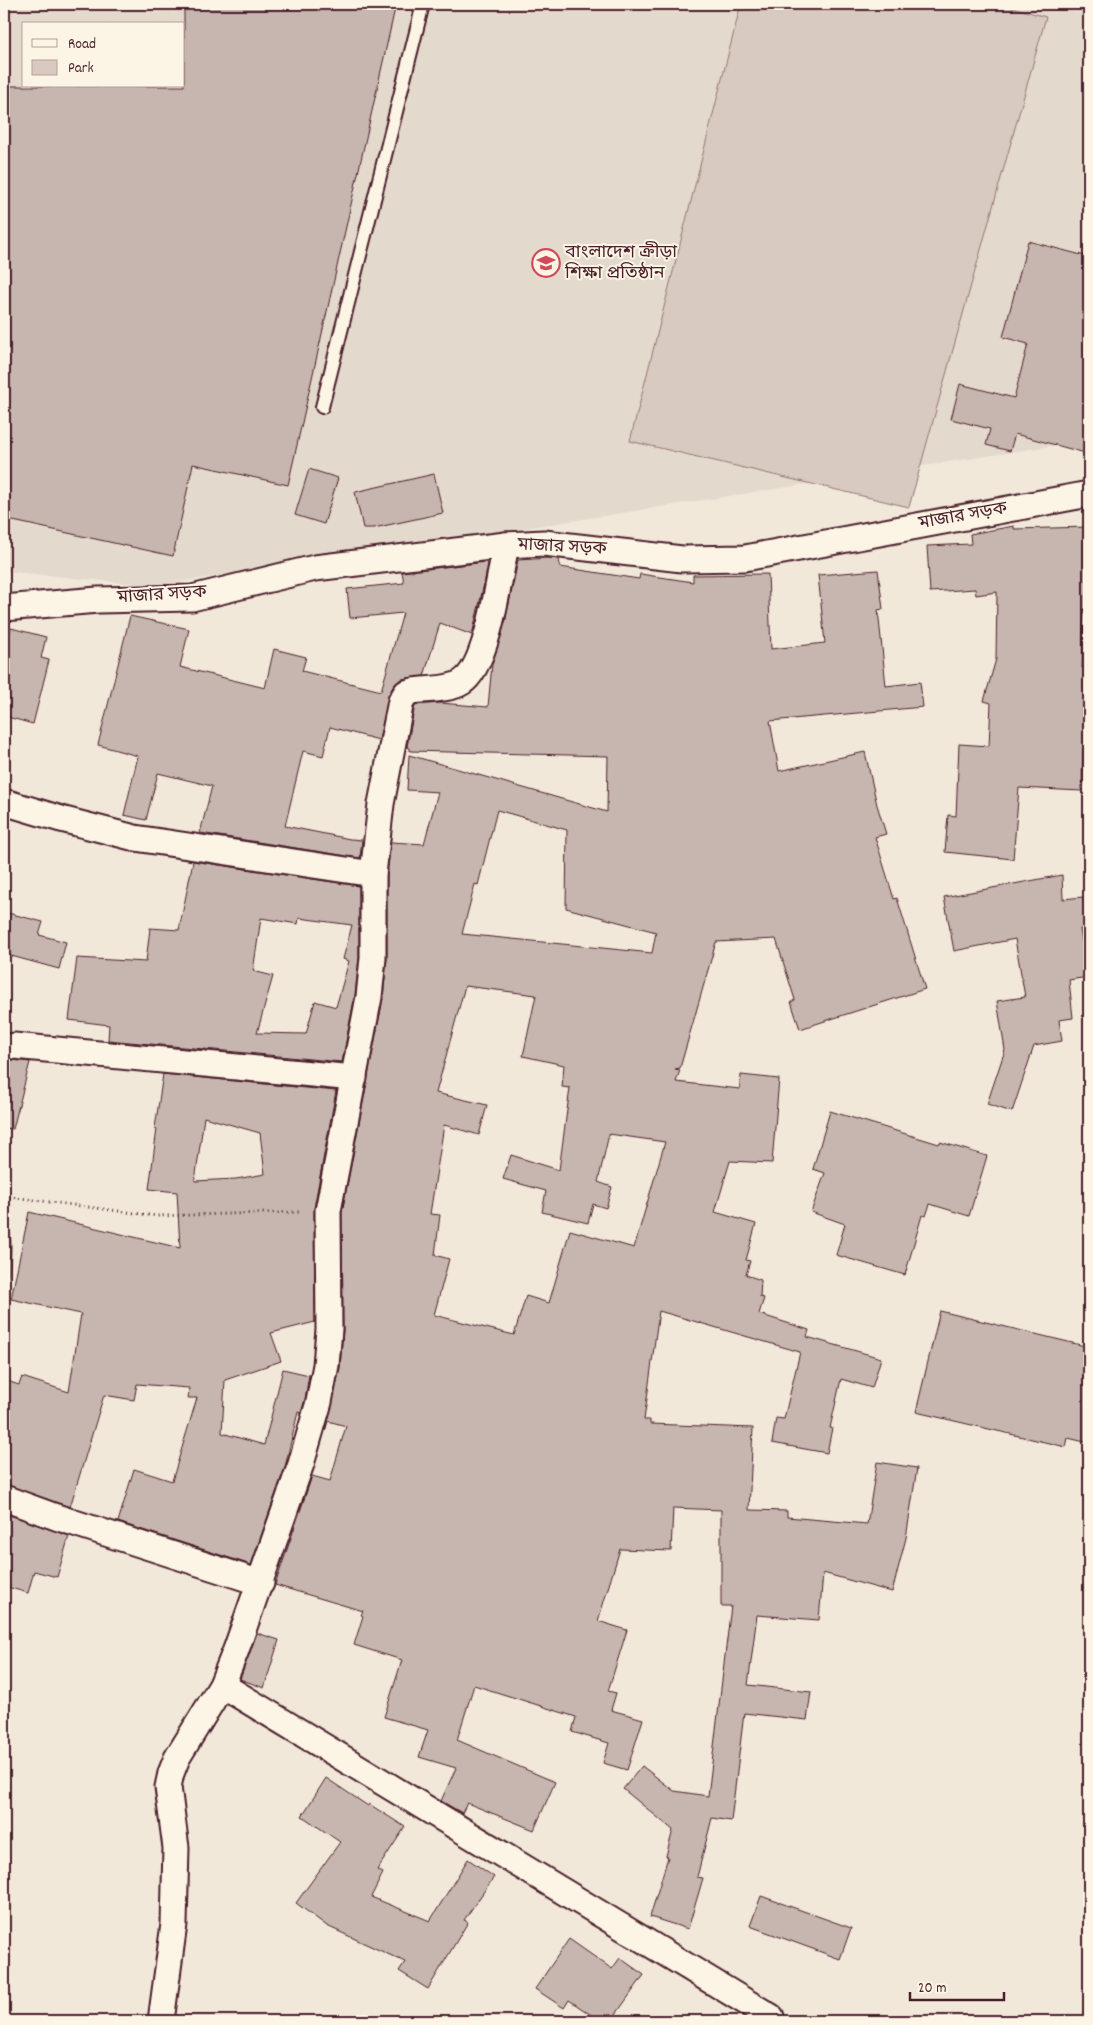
<svg xmlns="http://www.w3.org/2000/svg" width="1093" height="2025" viewBox="0 0 1093 2025" font-family="Dekko,'Noto Sans Bengali',sans-serif">
<style>
.built{fill:#e4d9cd;fill-rule:evenodd}
.green{fill:#d8cac0;stroke:#917476}
.water{fill:#b6a19c;stroke:#8b6d6f}
.building{fill:#c7b6af;stroke:#4a1f2b;fill-rule:evenodd}
.lines{fill:none;stroke-linecap:round;stroke-linejoin:round}
.service-casing{stroke:#4a1f2b;stroke-width:16}
.minor-casing{stroke:#4a1f2b;stroke-width:29}
.path{stroke:#4a1f2b;stroke-width:3;stroke-dasharray:1 4;stroke-linecap:butt}
.service{stroke:#fcf5e5;stroke-width:12}
.minor{stroke:#fcf5e5;stroke-width:25}
.labels{text-anchor:middle;dominant-baseline:central;stroke-width:4;stroke-linejoin:round;paint-order:stroke}
.poi-label{font-size:18px;fill:#4a1f2b;stroke:#fcf5e5;text-anchor:start}
.street-label{font-size:18px;fill:#4a1f2b;stroke:#fcf5e5}
</style>
<rect width="100%" height="100%" fill="#f1e8da"/>
<filter id="ink" filterUnits="userSpaceOnUse"><feTurbulence type="fractalNoise" baseFrequency=".02" numOctaves="2"/><feDisplacementMap in="SourceGraphic" scale="10" xChannelSelector="R" yChannelSelector="G"/><feConvolveMatrix kernelMatrix="1 2 1 2 8 2 1 2 1" color-interpolation-filters="sRGB"/></filter>
<g filter="url(#ink)">
<path class="built" d="M4,4H1089V440L154,586L4,571ZM24,24H184V86H24Z"/>
<g class="green">
<path d="M741,4H1001L1046,17L909,507L630,441Z"/>
<path d="M1062,4H1089V11Z"/>
</g>
<path class="water" d="M4,1222C18,1232 8,1281 4,1296Z"/>
<g class="building">
<path d="M184,4H396L288,485L193,464L173,556L4,519V86H184Z"/>
<path d="M1028,241L1089,257V454L1015,434L1010,451L986,445L990,429L951,419L960,384L1014,398L1028,344L1003,337Z"/>
<path d="M309,469L338,478L324,524L295,515Z"/>
<path d="M434,474L443,513L374,528H363L355,492Z"/>
<path d="M1014,526V529L1089,527V609H1084L1082,668H1089V750L1083,749L1082,791L1019,788L1013,859L945,852L948,815L956,816L959,744L989,746L991,703L984,701L996,659L997,592L976,595L975,589L930,592L927,546L971,544L970,534Z"/>
<path d="M549,558L559,559L560,567L639,579L640,574L693,582V575L768,574L771,649L825,643L818,575L878,570L883,609L878,610L886,686L920,682L923,707L770,721L779,771L865,752L877,805L886,834L875,837L894,899L897,898L925,989L800,1029L791,1002L795,1000L776,939L716,942L680,1068L675,1069L680,1070L676,1082L740,1089L741,1075L779,1079L772,1163L730,1161L715,1212L756,1224L746,1260L750,1261L746,1275L761,1280L760,1297L764,1298L759,1314L809,1330L807,1337L881,1358L872,1388L841,1379L830,1428H832L827,1453L772,1443L776,1418L784,1419L800,1352L659,1311L644,1420H650V1424L753,1428L749,1510L787,1511V1517L867,1524L877,1462L917,1468L906,1538L892,1592L823,1573L819,1620L757,1615L748,1685L811,1692L807,1720L744,1713L731,1821L712,1818L697,1877L703,1878L688,1929L650,1917L668,1857L666,1856L673,1830L623,1789L642,1766L674,1791L708,1796L731,1606H721V1510L673,1508L671,1551L620,1549L598,1621L627,1630L608,1691L616,1693L611,1710L643,1719L627,1770L603,1763L609,1743L572,1732L576,1717L474,1685L457,1740L555,1782L534,1830L467,1803L462,1813L441,1801L456,1768L419,1757L428,1730L384,1717L402,1660L354,1645L363,1616L361,1615L363,1611L275,1585L312,1476L330,1481L346,1426L328,1421L340,1368L343,1330L342,1212L383,998L387,958V875L391,842L424,844L438,792L407,790L409,755L607,812L608,756L410,751V748L407,747L415,705L440,703L488,707L492,664L505,623L518,560ZM497,810L567,830L566,908L656,932L652,953L462,934L475,884L478,885ZM465,986L536,995L523,1056L564,1065L562,1087L570,1088L559,1170L511,1155L503,1179L546,1191L542,1212L588,1223L593,1204L606,1208L612,1187L598,1182L609,1134L665,1142L634,1248L570,1230L549,1303L526,1296L514,1335L434,1315L449,1259L435,1255L440,1215L430,1214L444,1125L479,1135L487,1105L436,1093Z"/>
<path d="M486,562L488,563L486,575L472,635L440,623L424,676L402,679L394,685L389,694L379,740L330,727L323,756L303,751L285,826L350,839L362,840L360,858L200,833L212,786L158,773L146,820L124,815L138,756L98,745L130,616L189,629L180,667L265,688L274,649L306,657L302,671L381,691L403,613L350,618L347,589L404,583L402,572Z"/>
<path d="M11,628L46,637L41,658L49,660L33,724L4,716V641H7Z"/>
<path d="M193,861L359,886V957L355,995L342,1062L108,1040L109,1025L69,1020L77,958L146,962L150,928L179,930ZM261,918L298,924L299,918L352,925L343,959L349,961L336,1007L315,1001L306,1034L257,1033L273,976L253,971Z"/>
<path d="M1062,875L1063,899L1083,897L1087,928L1080,929L1088,977L1069,980L1073,1018L1059,1020L1062,1041L1034,1046L1012,1112L987,1104L1005,1050L997,1001L1025,997L1015,939L954,951L944,897Z"/>
<path d="M4,912L43,922L39,935L66,942L59,969L4,954Z"/>
<path d="M4,1055L12,1060L30,1062L13,1129L4,1128Z"/>
<path d="M163,1074L336,1091L314,1208L315,1322L271,1333L281,1361L225,1380L222,1433L264,1445L283,1369L309,1375L305,1399L301,1413L298,1412L285,1467L251,1565L118,1522L134,1469L172,1481L197,1398H188L189,1388L137,1384L134,1400L104,1395L70,1507L4,1484V1380L19,1385L22,1377L69,1392L81,1314L11,1299L29,1212L180,1248L177,1192L149,1189L157,1129L155,1128ZM204,1117L260,1133L265,1174L236,1179L195,1181Z"/>
<path d="M830,1111L939,1144L940,1142L987,1156L969,1216L930,1204L926,1216L922,1215L905,1275L836,1255L845,1224L811,1212L825,1173L813,1169Z"/>
<path d="M940,1311L1089,1347V1443L1068,1438L1066,1447L916,1412Z"/>
<path d="M4,1513L69,1536L57,1577L34,1571L28,1593L4,1586Z"/>
<path d="M257,1633L279,1640L264,1688L240,1679Z"/>
<path d="M326,1778L368,1806L369,1804L405,1827L377,1870L383,1873L371,1897L430,1921L468,1859L494,1877L464,1920L468,1922L428,1989L399,1971L405,1962L327,1926L296,1903L340,1842L302,1816Z"/>
<path d="M761,1896L851,1928L840,1959L750,1926Z"/>
<path d="M569,1939L612,1969L620,1958L644,1975L611,2021H600L569,2000L564,2008L535,1989Z"/>
</g>
<g class="lines">
<defs>
<path id="service" d="M322,407L423,4"/>
<g id="minor">
<path d="M4,608L98,600L192,598L315,568L506,545L544,543L682,559L745,558L1089,494"/>
<path d="M4,802L61,819L135,838L373,874"/>
<path d="M14,1046L354,1078"/>
<path d="M4,1498L56,1517L261,1583"/>
<path d="M222,1685L771,2017"/>
<path d="M161,2021L174,1924L176,1848L168,1787L171,1773L177,1758L222,1685L236,1650L301,1464L319,1402L326,1365L329,1329L328,1211L369,997L373,958V874L381,804L401,701L406,693L413,691C428,689 450,690 462,682C488,666 499,577 506,545"/>
</g>
</defs>
<use href="#service" class="service-casing"/>
<use href="#minor" class="minor-casing"/>
<path class="path" d="M4,1196L157,1216L299,1212"/>
<use href="#service" class="service"/>
<use href="#minor" class="minor"/>
</g>
</g>
<defs>
<symbol id="university-ring" viewBox="-11 -11 22 22"><circle r="9.5" fill="#fcf5e5" stroke="#d1495b" stroke-width="1.5"/><path d="M0-5L7-2L0 1L-7-2ZM-4 1L0 2.5L4 1V4Q0 6-4 4Z" fill="#d1495b"/></symbol>
</defs>
<g fill-rule="evenodd">
<use href="#university-ring" x="530" y="247" width="32" height="32"/>
</g>
<g class="labels">
<g class="poi-label">
<text x="565" y="253">বাংলাদেশ ক্রীড়া<tspan x="565" dy="21">শিক্ষা প্রতিষ্ঠান</tspan></text>
</g>
<g class="street-label">
<text transform="translate(963 517) rotate(-10)">মাজার সড়ক</text>
<text transform="translate(562 548) rotate(3)">মাজার সড়ক</text>
<text transform="translate(162 596) rotate(-4)">মাজার সড়ক</text>
</g>
</g>
<rect width="1093" height="2025" fill="none" stroke="#fcf5e5" stroke-width="20"/>
<rect x="10" y="10" width="1073" height="2005" fill="none" stroke="#4a1f2b" stroke-width="2" filter="url(#ink)"/>
<rect x="22" y="22" width="162" height="65" fill="#fcf5e5" stroke="#b59f9b"/>
<rect x="32" y="39" width="25" height="8" fill="#fcf5e5" stroke="#b59f9b"/>
<text x="68" y="48" font-size="15" fill="#4a1f2b">Road</text>
<rect x="32" y="60" width="25" height="15" fill="#d8cac0" stroke="#b59f9b"/>
<text x="68" y="72" font-size="15" fill="#4a1f2b">Park</text>
<path d="M910 1992v8h94v-8" fill="none" stroke="#4a1f2b" stroke-width="2.5"/>
<text x="918" y="1992" font-size="15" fill="#4a1f2b" stroke="#fcf5e5" stroke-width="4" paint-order="stroke">20 m</text>
</svg>
